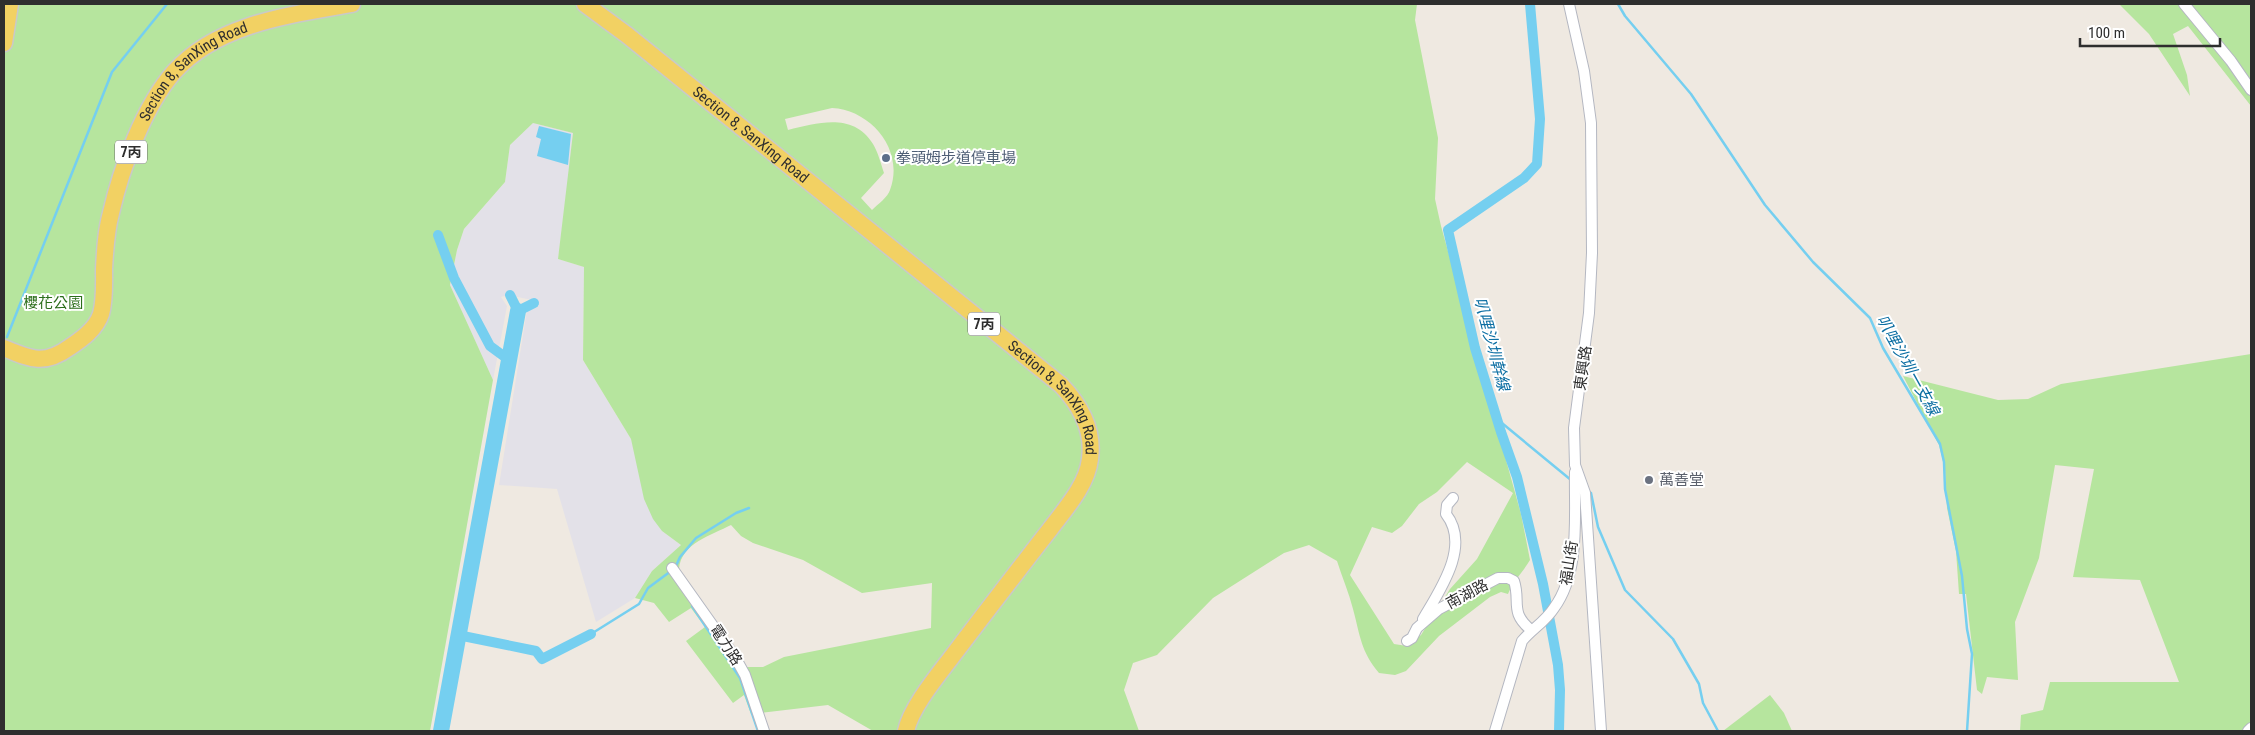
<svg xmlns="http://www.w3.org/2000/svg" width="2255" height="735" viewBox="0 0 2255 735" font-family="'Roboto Condensed','Noto Sans TC',sans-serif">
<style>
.industrial{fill:#e3e1e8}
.green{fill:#b6e59e;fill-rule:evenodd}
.water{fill:#75cff0}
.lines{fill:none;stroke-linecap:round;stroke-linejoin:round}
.stream{stroke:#75cff0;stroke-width:2.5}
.canal{stroke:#75cff0;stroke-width:10}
.river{stroke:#75cff0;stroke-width:16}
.minor-casing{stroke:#b4b7c1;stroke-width:12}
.primary-casing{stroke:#c9c9c9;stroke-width:19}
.minor{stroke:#fff;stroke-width:10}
.primary{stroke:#f2d163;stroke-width:16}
.service-dot{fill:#5c6f8a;stroke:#fff;stroke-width:2}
.worship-dot{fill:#6b7280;stroke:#fff;stroke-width:2}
.labels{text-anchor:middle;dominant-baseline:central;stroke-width:4;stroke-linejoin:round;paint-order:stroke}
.shield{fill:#fff;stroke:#6d6d6d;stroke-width:1}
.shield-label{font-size:14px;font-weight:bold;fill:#2e2e2e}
.street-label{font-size:15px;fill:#2e2e2e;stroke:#fff}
.service-label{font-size:15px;fill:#4e5e75;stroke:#fff;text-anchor:start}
.park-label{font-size:15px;fill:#2c6e1b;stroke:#fff}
.worship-label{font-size:15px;fill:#5b616d;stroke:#fff;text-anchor:start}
.water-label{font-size:16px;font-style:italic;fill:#0d6fa3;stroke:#fff}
</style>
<rect width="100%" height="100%" fill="#efe9e1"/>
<path class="industrial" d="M533,123L574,133L558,259L584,267L583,360L631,439L662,531L681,545L652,571L635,598L596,622L557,489L499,485L527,310L534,307L532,300L508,295L501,297L507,306L493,380L450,285L457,250L464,229L505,182L510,145Z"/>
<g class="green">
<path d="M4,4H1417L1415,20L1438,138L1435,199L1441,226L1521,514L1530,560C1523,572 1513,581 1508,594L1501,592L1490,597L1439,636L1406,671L1395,675L1379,673C1361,652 1360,635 1353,609C1349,593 1342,577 1337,561L1309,545L1284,553L1213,598L1157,655L1133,663L1124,690L1139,731H873L828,705L751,714L744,695L733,703L686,641L705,627L691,608L669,622L654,603L635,598L652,571L681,545L662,531L653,519L644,499L631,439L583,360L584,267L558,259L573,133L533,123L510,145L505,182L464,229L457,250L450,285L493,380L430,731H4ZM832,108C871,110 905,150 890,190C888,197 878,204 872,210L861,198L884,173C881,164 878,152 873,144C853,112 818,123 788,130L785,119ZM1467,462L1513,493L1477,559L1450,589L1421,635L1407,646L1394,644L1350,575L1372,527L1392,533L1402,526L1419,504L1437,492ZM731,525L741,536L753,543L803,560L862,593L932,583L931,628L784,657L763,667H747L679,569C681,543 712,535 731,525Z"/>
<path d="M2119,4H2251V106L2188,26L2173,34L2187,75L2190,96L2149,34Z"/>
<path d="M2251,354V731H2020L2021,715L2043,710L2050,682H2179L2140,580L2073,577L2094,469L2055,465L2039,558L2015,622L2018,680L1987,677L1982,694L1977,690L1966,594H1959L1956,551L1947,508L1945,469L1939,445L1903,376L1998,400L2028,399L2061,384Z"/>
<path d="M1770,695L1784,713L1792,731H1723Z"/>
</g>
<path class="water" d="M539,126L571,134L568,165L537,156L541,139L536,137Z"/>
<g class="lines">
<g class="stream">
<path d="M1618,4L1625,16L1691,94L1765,205L1813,262L1870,318L1883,348L1940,444L1944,462L1945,489L1962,576L1967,629L1972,654L1967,731"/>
<path d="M7,337L112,72L167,4"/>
<path d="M1497,419L1571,480"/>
<path d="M1588,491L1591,493L1598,527L1625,590L1673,639L1699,684L1703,703L1718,731"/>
<path d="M675,568L680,557L696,538L736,513L749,508"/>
<path d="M692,606L740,678L758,731"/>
<path d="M591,634L639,604L648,588L671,571"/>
</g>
<g class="canal">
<path d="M1530,4L1540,119L1537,164L1524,178L1448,230L1475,348L1501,432L1517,477L1543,584L1558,665L1560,690L1559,731"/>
<path d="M438,235L454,278L490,346L509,360"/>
<path d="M510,295L518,311"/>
<path d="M518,311L534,303"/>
<path d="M458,635L536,651L542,659L591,634"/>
</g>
<path class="river" d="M441,731L518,311"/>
<defs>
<g id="minor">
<path d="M1569,4L1584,71L1591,123L1592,253L1589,313L1574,428L1575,465L1585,493L1601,731"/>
<path d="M2184,4L2231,61L2251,90"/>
<path d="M672,568L735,657L745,675L764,731"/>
<path d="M1423,619C1440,590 1471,546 1446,514L1447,505L1453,498"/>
<path d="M1407,641L1412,638L1417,628L1439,609L1498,578H1508L1514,581C1521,602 1509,612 1531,630"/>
<path d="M1495,731L1522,641C1532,629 1545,622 1554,608C1581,571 1574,515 1575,472"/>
<path d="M2248,731L2251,728"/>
</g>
<g id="primary">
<path id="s1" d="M585,4L627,35L1061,385C1081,406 1094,430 1090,459C1087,485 1066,508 1051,528C1018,570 986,612 954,654C939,674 911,707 906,731"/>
<path d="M4,43L10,4"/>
<path id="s2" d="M4,348C30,359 44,366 70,347C82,339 96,329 101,314C105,300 104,284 104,269C105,250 106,231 111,213C121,169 144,106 174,72C218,23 291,15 352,4"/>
</g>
</defs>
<use href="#minor" class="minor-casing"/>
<use href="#primary" class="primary-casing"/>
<use href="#minor" class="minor"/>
<use href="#primary" class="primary"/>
</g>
<circle class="service-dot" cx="886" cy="158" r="5"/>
<circle class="worship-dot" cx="1649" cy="480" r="5"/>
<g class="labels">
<g class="shield">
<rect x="115" y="140.5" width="32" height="23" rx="4"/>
<rect x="968" y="312.5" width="32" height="23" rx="4"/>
</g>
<g class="shield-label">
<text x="131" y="152">7丙</text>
<text x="984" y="324">7丙</text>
</g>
<g class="street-label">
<text stroke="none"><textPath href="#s2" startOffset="389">Section 8, SanXing Road</textPath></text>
<text stroke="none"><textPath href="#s1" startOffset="211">Section 8, SanXing Road</textPath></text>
<text transform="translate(1583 368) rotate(-82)">東興路</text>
<text stroke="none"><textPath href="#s1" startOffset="616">Section 8, SanXing Road</textPath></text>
<text transform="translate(1569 563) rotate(-81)">福山街</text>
<text transform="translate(1467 594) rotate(-28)">南湖路</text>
<text transform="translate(726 645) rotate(57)">電力路</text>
</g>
<g class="service-label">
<text x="896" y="158">拳頭姆步道停車場</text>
</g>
<g class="park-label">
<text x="53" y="303">櫻花公園</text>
</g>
<g class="worship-label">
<text x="1659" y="480">萬善堂</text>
</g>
<g class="water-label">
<text transform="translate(1492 344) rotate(75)">叭哩沙圳幹線</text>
<text transform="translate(1908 365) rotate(61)">叭哩沙圳一支線</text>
</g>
</g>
<rect width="2255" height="735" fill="none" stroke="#2e2e2e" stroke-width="10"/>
<path d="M2080 38v8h140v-8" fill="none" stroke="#2e2e2e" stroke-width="2.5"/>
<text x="2088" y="38" font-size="15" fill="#2e2e2e" stroke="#ffffff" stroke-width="4" paint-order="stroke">100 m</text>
</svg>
